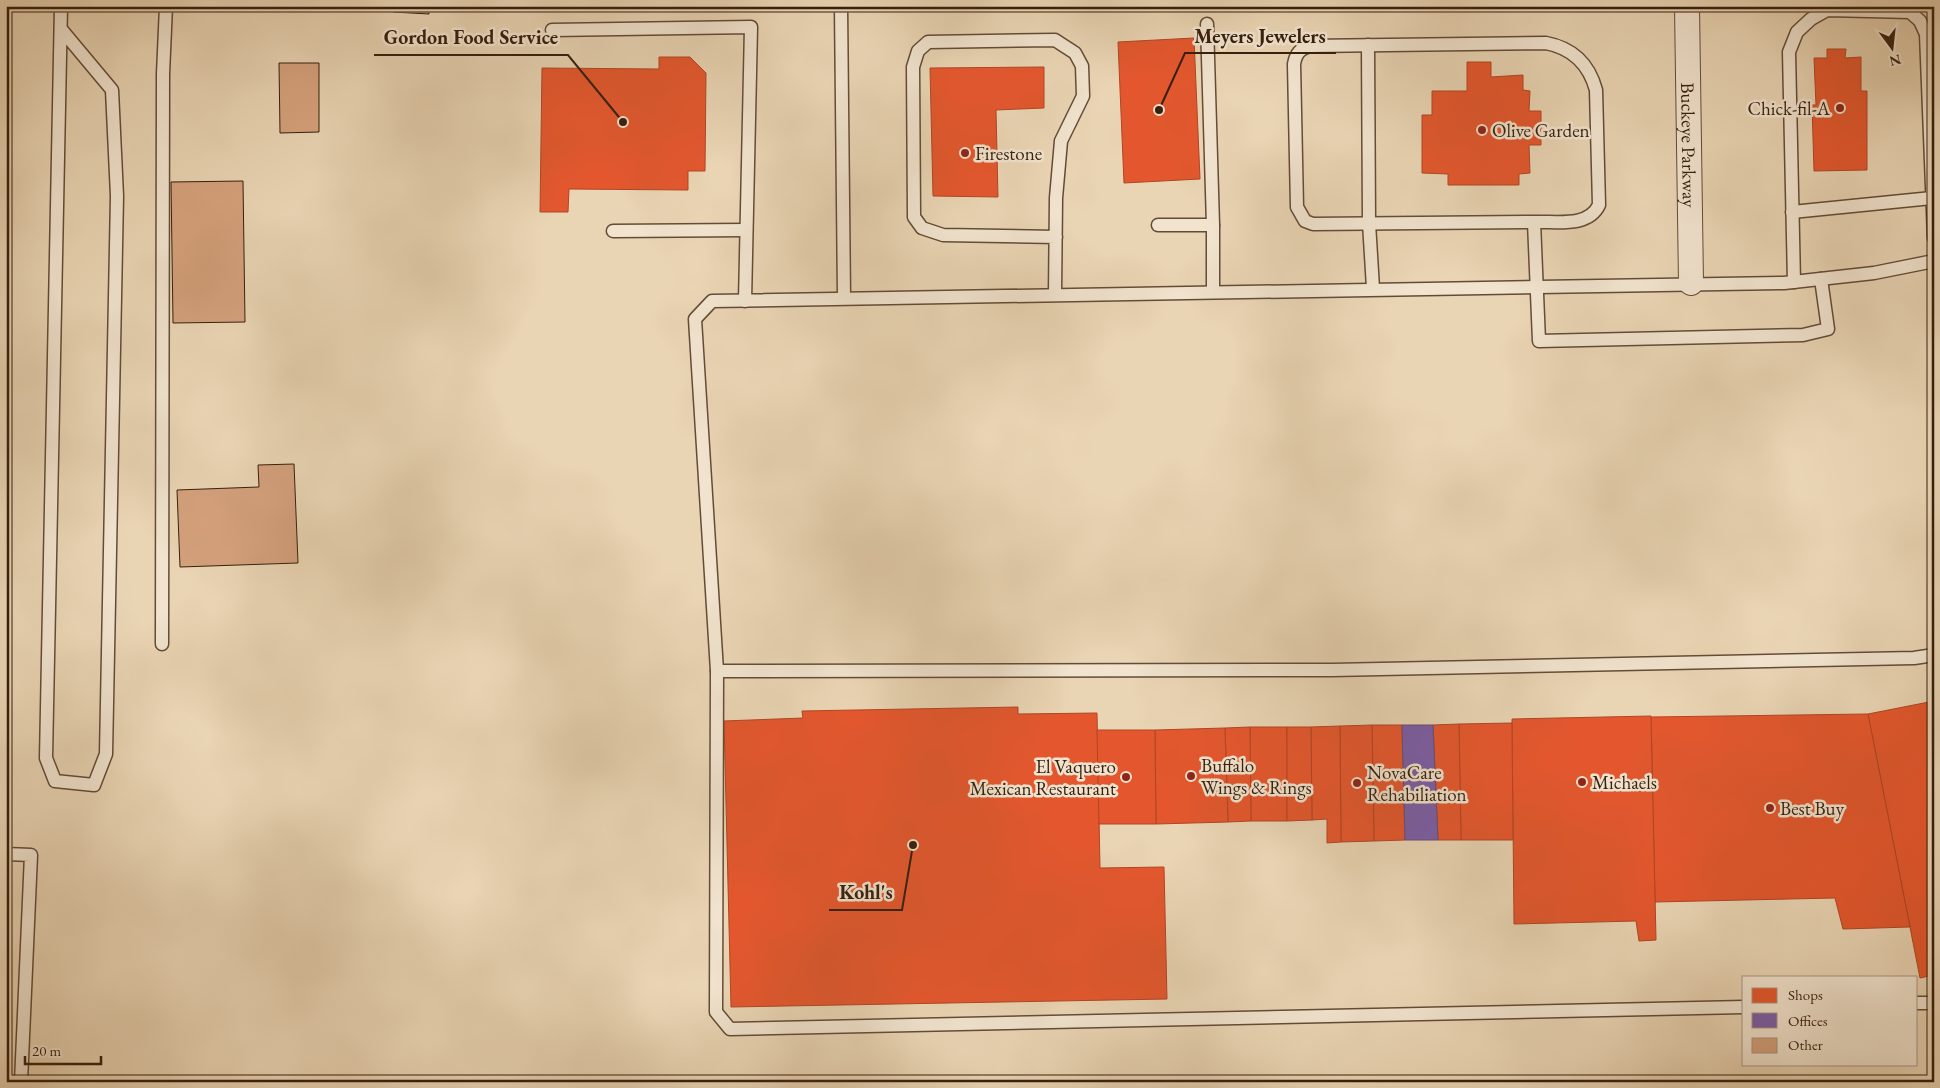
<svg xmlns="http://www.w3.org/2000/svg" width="1940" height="1088" viewBox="0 0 1940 1088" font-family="'EB Garamond',serif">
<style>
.shops{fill:#e4572e;stroke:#b04624}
.offices{fill:#7b5ea7;stroke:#664b79}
.building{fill:#d4a17c;stroke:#361f0e}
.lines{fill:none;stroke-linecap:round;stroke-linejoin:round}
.service-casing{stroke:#634c37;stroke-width:15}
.minor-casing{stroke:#634c37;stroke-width:26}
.service{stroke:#f1e3ce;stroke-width:12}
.minor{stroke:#f1e3ce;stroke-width:24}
.poi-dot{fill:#8f2418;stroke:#f1e3ce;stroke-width:2}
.labels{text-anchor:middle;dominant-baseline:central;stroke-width:5;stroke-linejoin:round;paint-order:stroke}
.poi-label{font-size:19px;fill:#361f0e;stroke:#f1e3ce;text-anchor:start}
.street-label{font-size:19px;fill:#361f0e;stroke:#f1e3ce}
.leader{fill:none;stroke:#361f0e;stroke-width:2}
.callout-dot{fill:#361f0e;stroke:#f1e3ce;stroke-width:2}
.callout-label{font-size:20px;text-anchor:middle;font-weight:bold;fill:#361f0e;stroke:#f1e3ce;stroke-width:5;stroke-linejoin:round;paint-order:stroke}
</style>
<rect width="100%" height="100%" fill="#e9d4b3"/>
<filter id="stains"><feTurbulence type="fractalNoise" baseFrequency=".004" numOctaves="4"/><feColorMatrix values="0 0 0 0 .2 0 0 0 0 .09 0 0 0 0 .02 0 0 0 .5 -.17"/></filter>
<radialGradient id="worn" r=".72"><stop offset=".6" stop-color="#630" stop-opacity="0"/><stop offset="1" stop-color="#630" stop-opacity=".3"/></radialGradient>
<g class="shops">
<path d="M1194,38L1200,179L1124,183L1118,42Z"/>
<path d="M1827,49H1846L1845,58L1861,57V91H1867V170L1814,171L1812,105H1816L1814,58H1827Z"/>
<path d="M659,57H690L706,73L705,171H688V190L569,189L568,212H540L542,68L659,69Z"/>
<path d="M1467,62H1491V77L1523,75V90L1530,91L1529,111H1541V145H1529L1530,173L1519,174V185H1448V174L1422,173V115H1432V91H1467Z"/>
<path d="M1044,67V108L996,110L998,197L933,196L930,68Z"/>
<path d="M1934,701V975L1920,978L1868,714Z"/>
<path d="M1018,707V714L1097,713L1100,868L1164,867L1167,999L731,1007L724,721L803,718L802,711Z"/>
<path d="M1868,714L1910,927L1843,929L1835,898L1655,902L1651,717Z"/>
<path d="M1651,716L1656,940L1639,941L1636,921L1514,924L1512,719Z"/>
<path d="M1512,723L1513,840H1461L1459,724Z"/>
<path d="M1459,724L1461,840H1438L1433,725Z"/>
<path d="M1372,725H1402L1405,840L1374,841Z"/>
<path d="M1372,725L1374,841L1341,842L1340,726Z"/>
<path d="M1340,726L1341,842L1327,843V819L1312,820L1311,727Z"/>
<path d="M1250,727H1287V821H1251Z"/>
<path d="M1250,727L1251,821L1228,822L1225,728Z"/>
<path d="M1287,727H1311L1312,820L1287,821Z"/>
<path d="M1225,728L1228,822L1156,824L1155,730Z"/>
<path d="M1097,730H1155L1156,824H1099Z"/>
</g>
<path class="offices" d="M1402,725H1433L1438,840H1405Z"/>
<g class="building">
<path d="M394,6H429V14L393,12Z"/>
<path d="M279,63H319V132L280,133Z"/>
<path d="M243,181L245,322L173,323L171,182Z"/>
<path d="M294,464L298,563L180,567L177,490L259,487L258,465Z"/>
</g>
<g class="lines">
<defs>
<g id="service">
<path d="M841,6L844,298"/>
<path d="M1207,24L1213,225V291"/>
<path d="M61,29L112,90L117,196L106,754L94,785L55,781L46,758L61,6"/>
<path d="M552,30L751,27L745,301"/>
<path d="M1368,45L1369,223L1373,288"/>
<path d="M1792,212L1932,198"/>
<path d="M1534,222L1313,224L1305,221L1297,207L1294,64C1296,53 1300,49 1310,46L1546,43C1572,48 1589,64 1596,90L1599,205C1588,228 1556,221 1534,222L1539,341L1803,335L1828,329L1821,279"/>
<path d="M1158,225H1213"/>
<path d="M613,231L746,230"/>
<path d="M1934,261L1874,273L1784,283L712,301L695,319L717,671L1332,670L1914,658L1934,655"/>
<path d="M1794,282L1789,52L1797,32L1811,19L1827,10L1910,12L1920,21L1926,34L1934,238"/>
<path d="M1055,294L1056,198L1061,141L1083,96L1082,66L1075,53L1055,40L928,42L918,51L913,67L914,217L922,228L943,235L1056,237"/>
<path d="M162,644L163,74L166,6"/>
<path d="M717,671L716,1012L730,1029L1744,1007"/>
<path d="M6,854L31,855L21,1082"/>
<path d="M1916,1003H1934"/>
</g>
<g id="minor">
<path id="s1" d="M1687,6L1691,283"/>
</g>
</defs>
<use href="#service" class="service-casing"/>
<use href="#minor" class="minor-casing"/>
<use href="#service" class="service"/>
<use href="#minor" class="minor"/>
</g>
<g class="poi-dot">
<circle cx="1840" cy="108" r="5"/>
<circle cx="1482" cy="130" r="5"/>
<circle cx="965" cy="153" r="5"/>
<circle cx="1191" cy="776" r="5"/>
<circle cx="1126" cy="777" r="5"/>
<circle cx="1582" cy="782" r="5"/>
<circle cx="1357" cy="783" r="5"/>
<circle cx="1770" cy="808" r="5"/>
</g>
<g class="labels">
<g class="poi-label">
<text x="1830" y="108" text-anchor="end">Chick-fil-A</text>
<text x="1492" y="130">Olive Garden</text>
<text x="975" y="153">Firestone</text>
<text x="1201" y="765">Buffalo<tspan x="1201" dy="22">Wings &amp; Rings</tspan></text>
<text x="1116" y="766" text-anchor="end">El Vaquero<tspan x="1116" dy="22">Mexican Restaurant</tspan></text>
<text x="1367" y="772">NovaCare<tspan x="1367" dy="22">Rehabiliation</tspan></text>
<text x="1592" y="782">Michaels</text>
<text x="1780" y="808">Best Buy</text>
</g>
<g class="street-label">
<text stroke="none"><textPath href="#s1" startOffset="139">Buckeye Parkway</textPath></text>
</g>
</g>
<path class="leader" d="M1159 110L1185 53H1336M623 122L568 55H374M913 845L902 910H829"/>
<g class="callout-dot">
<circle cx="1159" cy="110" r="5"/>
<circle cx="623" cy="122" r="5"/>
<circle cx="913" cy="845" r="5"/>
</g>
<g class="callout-label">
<text x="1260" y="43">Meyers Jewelers</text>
<text x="471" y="44">Gordon Food Service</text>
<text x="866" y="899">Kohl's</text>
</g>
<rect width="1940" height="1088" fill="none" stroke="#e9d4b3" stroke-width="25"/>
<rect x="8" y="8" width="1925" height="1073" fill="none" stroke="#361f0e" stroke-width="2.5"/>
<rect x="12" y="12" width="1915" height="1063" fill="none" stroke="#361f0e"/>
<rect x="1742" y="976" width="175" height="90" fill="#f1e3ce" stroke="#a69581"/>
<rect x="1752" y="988" width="25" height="15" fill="#e4572e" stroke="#a69581"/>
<text x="1788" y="1000" font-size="15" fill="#361f0e">Shops</text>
<rect x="1752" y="1013" width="25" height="15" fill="#7b5ea7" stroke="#a69581"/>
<text x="1788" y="1026" font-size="15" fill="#361f0e">Offices</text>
<rect x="1752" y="1038" width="25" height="15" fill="#d4a17c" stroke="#a69581"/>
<text x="1788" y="1050" font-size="15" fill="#361f0e">Other</text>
<g transform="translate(1892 48) rotate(165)" stroke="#f1e3ce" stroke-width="4" paint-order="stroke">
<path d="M0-4L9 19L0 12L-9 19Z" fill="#361f0e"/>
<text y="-8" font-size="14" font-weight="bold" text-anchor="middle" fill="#361f0e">N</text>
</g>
<path d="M25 1056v8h76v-8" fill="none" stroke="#361f0e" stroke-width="2.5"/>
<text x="32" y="1056" font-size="15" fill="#361f0e" stroke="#f1e3ce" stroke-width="4" paint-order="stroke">20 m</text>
<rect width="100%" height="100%" filter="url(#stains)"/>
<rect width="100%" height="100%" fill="url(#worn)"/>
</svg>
